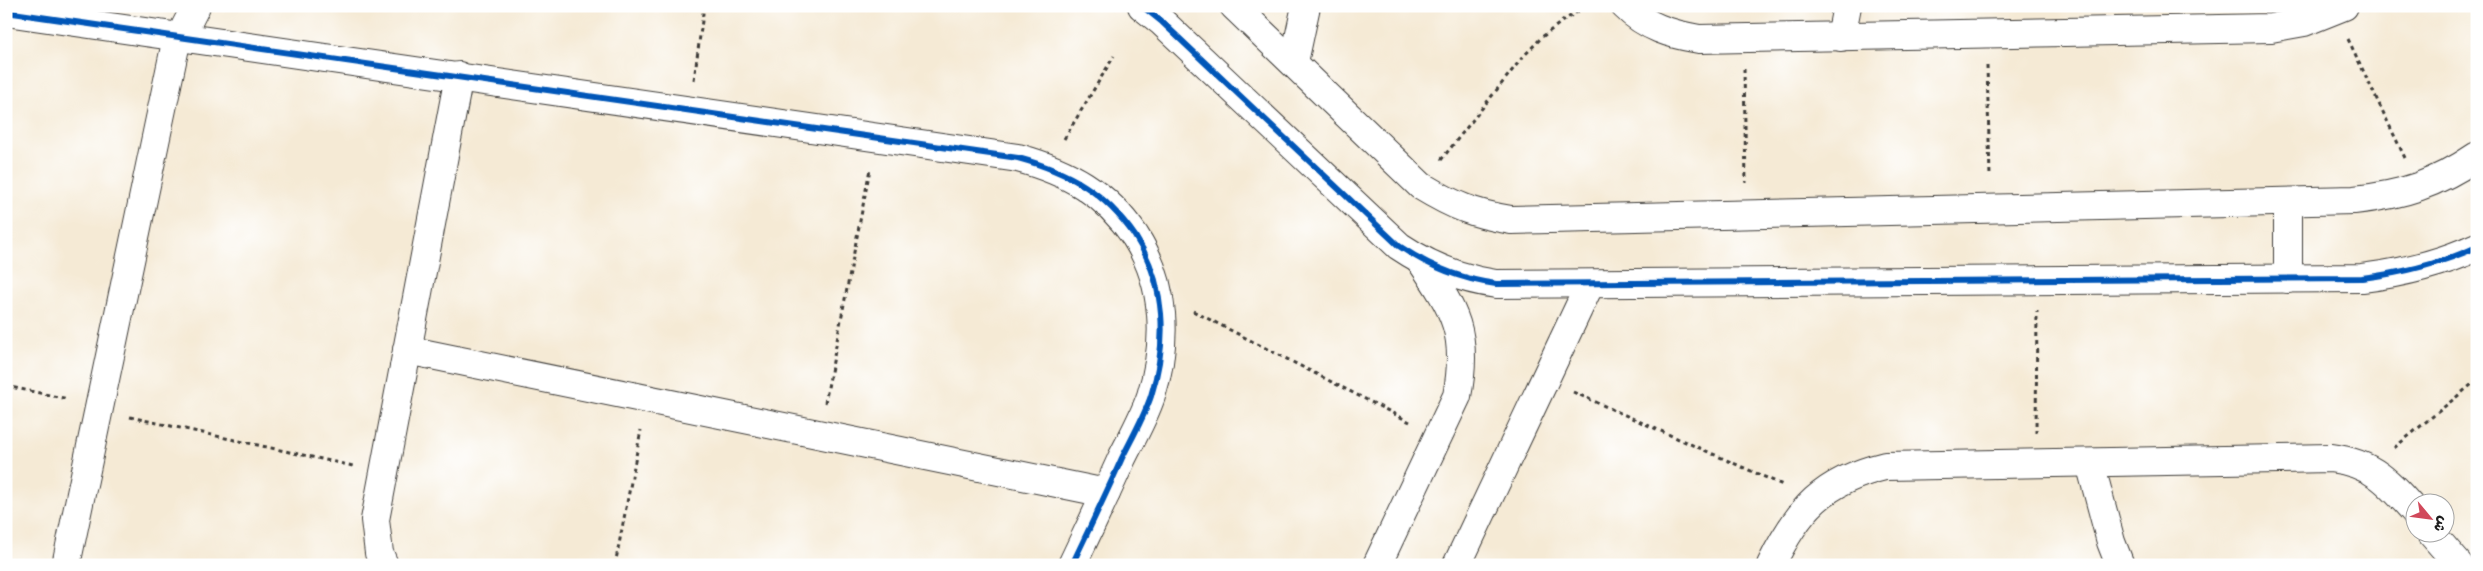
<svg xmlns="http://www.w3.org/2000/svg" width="2483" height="571" viewBox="0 0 2483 571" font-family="'Shantell Sans','Playpen Sans Arabic',sans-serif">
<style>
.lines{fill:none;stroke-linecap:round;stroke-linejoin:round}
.street-casing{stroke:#3d3b38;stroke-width:30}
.path{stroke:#3d3b38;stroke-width:3;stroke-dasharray:4 4;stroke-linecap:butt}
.street{stroke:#fff;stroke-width:28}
.cycleway-casing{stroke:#fff;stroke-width:9}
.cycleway{stroke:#0057b8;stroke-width:6}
</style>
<rect width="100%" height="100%" fill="#fff"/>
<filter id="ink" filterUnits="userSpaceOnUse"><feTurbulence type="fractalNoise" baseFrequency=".02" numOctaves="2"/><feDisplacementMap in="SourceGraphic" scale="10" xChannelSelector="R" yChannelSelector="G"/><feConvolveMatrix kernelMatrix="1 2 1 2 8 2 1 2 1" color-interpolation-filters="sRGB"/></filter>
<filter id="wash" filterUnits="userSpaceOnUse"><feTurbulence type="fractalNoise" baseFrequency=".0096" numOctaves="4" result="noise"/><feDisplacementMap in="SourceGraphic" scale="20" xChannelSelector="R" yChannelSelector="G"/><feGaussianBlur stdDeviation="1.12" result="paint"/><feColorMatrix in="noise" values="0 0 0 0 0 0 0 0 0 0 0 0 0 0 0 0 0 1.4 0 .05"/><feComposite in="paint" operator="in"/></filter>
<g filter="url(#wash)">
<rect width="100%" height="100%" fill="#f5ead5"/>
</g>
<g filter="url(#ink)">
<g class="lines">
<defs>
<g id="street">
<path d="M1142,6L1162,22L1399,246C1430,267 1460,279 1496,284L2362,278C2402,273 2440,264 2477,247"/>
<path d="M1234,6L1421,186C1454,206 1474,214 1511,220L2354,200C2403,195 2436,184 2477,156"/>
<path d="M1625,6C1646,27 1670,34 1699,39L2271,28L2304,22L2344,6"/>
<path d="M6,12L1018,158C1069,172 1105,192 1135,236C1166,284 1168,342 1151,396C1144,417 1132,438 1122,458C1106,494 1089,529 1072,565"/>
<path d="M1841,37L1847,6"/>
<path d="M1294,62L1306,6"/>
<path d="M2288,203V279"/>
<path d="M407,350L1106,493"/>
<path d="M2090,463L2111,542L2120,565"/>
<path d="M2432,534L2459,565"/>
<path d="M66,565L175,47L196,6"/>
<path d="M384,565L379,553L375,520L459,76"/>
<path d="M1377,565L1457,396C1469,334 1455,311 1421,261"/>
<path d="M1457,565L1590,284"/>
<path d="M1771,565C1798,509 1823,481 1885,466L2331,458C2373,463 2390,483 2416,513"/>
</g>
</defs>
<use href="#street" class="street-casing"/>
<g class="path">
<path d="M2348,39L2405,158"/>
<path d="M1987,66L1990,177"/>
<path d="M1744,69L1746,183"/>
<path d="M694,80L704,6"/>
<path d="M1064,139L1114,56"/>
<path d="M1441,160L1522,58L1542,37L1564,20L1587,6"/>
<path d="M1193,311L1410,422"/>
<path d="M6,386L68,399"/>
<path d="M1573,392L1785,486"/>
<path d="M825,403L870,169"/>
<path d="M130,417L353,466"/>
<path d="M2036,433L2037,311"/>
<path d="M2394,448L2477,380"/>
<path d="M615,565L641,430"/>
</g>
<use href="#street" class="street"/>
<defs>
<g id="cycleway">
<path d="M1142,6L1162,22L1399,246C1430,267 1460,279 1496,284L2362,278C2402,273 2440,264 2477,247"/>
<path d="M6,12L1018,158C1069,172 1105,192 1135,236C1166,284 1168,342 1151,396C1144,417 1132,438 1122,458C1106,494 1089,529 1072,565"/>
</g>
</defs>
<use href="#cycleway" class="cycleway-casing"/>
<use href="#cycleway" class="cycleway"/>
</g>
</g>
<rect width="2483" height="571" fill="none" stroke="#fff" stroke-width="25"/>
<g transform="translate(2430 518) rotate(119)"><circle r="24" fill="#ffffff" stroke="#a4a4a4"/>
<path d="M0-4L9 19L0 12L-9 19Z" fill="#d1495b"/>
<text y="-8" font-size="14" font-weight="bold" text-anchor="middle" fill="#1c1c1c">ش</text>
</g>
</svg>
